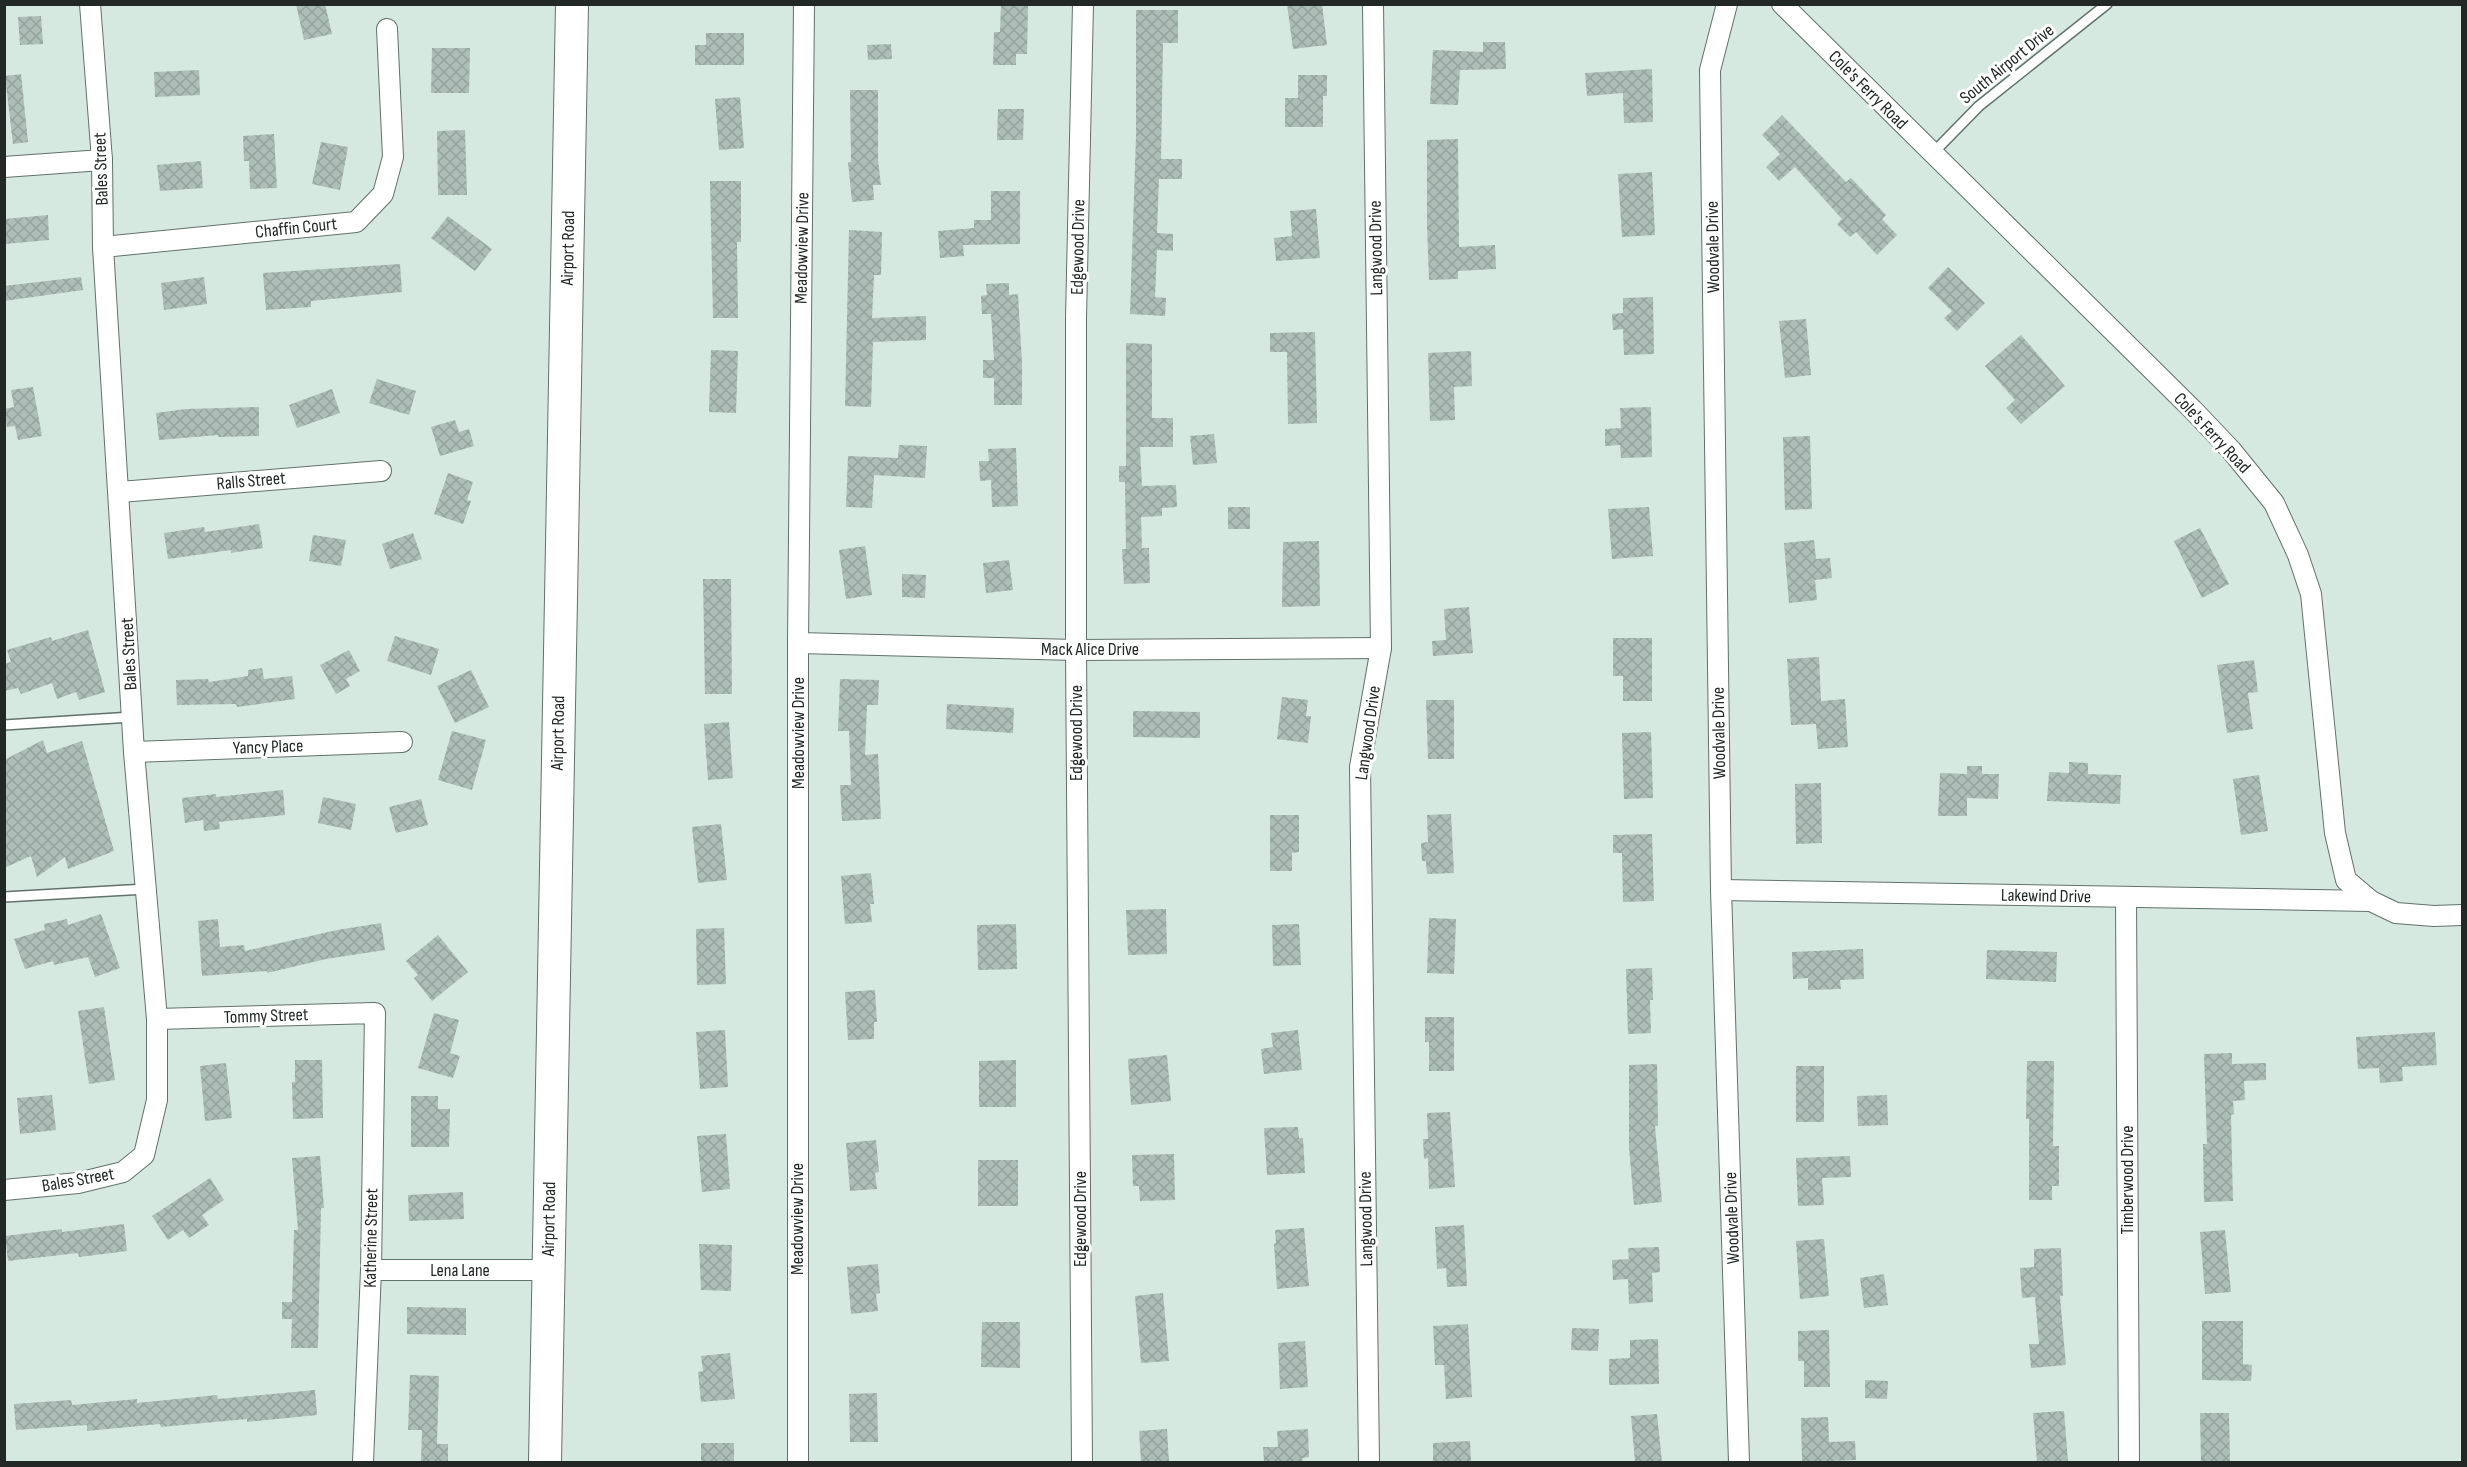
<svg xmlns="http://www.w3.org/2000/svg" width="2467" height="1467" viewBox="0 0 2467 1467" font-family="'Sofia Sans Condensed',sans-serif">
<style>
.building{fill:url(#building-cross-hatch)}
.lines{fill:none;stroke-linecap:round;stroke-linejoin:round}
.service-casing{stroke:#61726b;stroke-width:12}
.minor-casing{stroke:#61726b;stroke-width:22}
.trunk-casing{stroke:#61726b;stroke-width:34}
.service{stroke:#fff;stroke-width:9}
.minor{stroke:#fff;stroke-width:20}
.trunk{stroke:#fff;stroke-width:32}
.labels{text-anchor:middle;dominant-baseline:central;stroke-width:6;stroke-linejoin:round;paint-order:stroke}
.street-label{font-size:18px;fill:#212825;stroke:#fff}
</style>
<defs>
<pattern id="building-cross-hatch" width="8" height="8" patternUnits="userSpaceOnUse" patternTransform="scale(1.5)"><rect width="8" height="8" fill="#acbeb7"/><path d="M0 0l8 8M0 8l8-8" fill="none" stroke="#94a39d"/></pattern>
</defs>
<rect width="100%" height="100%" fill="#d6e9e1"/>
<g class="building">
<path d="M296,4H325L332,34L304,40Z"/>
<path d="M1287,4H1322L1327,45L1293,49Z"/>
<path d="M1001,5L1028,6L1027,54H1016V65H993L994,32H1000Z"/>
<path d="M1136,10H1178V43H1163L1161,159H1182V179H1159L1157,233L1173,234V251L1157,250L1155,297L1166,298L1165,316L1130,314L1136,136Z"/>
<path d="M41,16L43,44L20,45L18,17Z"/>
<path d="M706,33H744V65H695V45H706Z"/>
<path d="M1483,42H1505L1506,69L1460,70L1458,105L1430,104L1433,50L1483,52Z"/>
<path d="M891,44L892,59L868,60L867,45Z"/>
<path d="M432,48H470L469,93H431Z"/>
<path d="M1652,69L1653,122L1624,123L1623,93L1587,96L1585,73Z"/>
<path d="M199,70L200,95L155,97L154,72Z"/>
<path d="M21,74L28,142L13,144L5,76Z"/>
<path d="M1298,75H1327V96H1323V127H1285V98H1298Z"/>
<path d="M850,90H878V160L881,185H873L874,200L852,202L848,162H851Z"/>
<path d="M740,97L744,148L719,150L715,99Z"/>
<path d="M998,109H1024L1023,140H997Z"/>
<path d="M1782,115L1846,182L1851,178L1886,215L1882,219L1897,235L1877,255L1856,232L1850,237L1837,224L1842,219L1795,167L1779,181L1766,167L1780,154L1762,135Z"/>
<path d="M465,130L467,195H438L437,131Z"/>
<path d="M274,134L277,188L250,189L249,161H244L243,136Z"/>
<path d="M1458,139L1459,247L1495,245L1496,269L1458,271V279L1429,280L1427,226V140Z"/>
<path d="M321,142L348,147L340,190L312,184Z"/>
<path d="M201,161L203,188L160,191L157,165Z"/>
<path d="M1652,172L1655,235L1622,237L1618,174Z"/>
<path d="M710,181H741V242H737L738,318H713Z"/>
<path d="M991,191H1020V244L963,245L964,256L940,258L938,231L974,228V220H991Z"/>
<path d="M1316,209L1320,258L1276,261L1274,238L1292,236L1290,211Z"/>
<path d="M48,215L49,240L5,244L4,219Z"/>
<path d="M448,216L492,249L475,271L431,238Z"/>
<path d="M849,230L882,232L881,275H874L872,318L926,316V340L873,342L871,407L845,406Z"/>
<path d="M400,264L402,292L311,301V307L266,310L263,273Z"/>
<path d="M1948,267L1985,303L1957,331L1944,318L1952,311L1928,288Z"/>
<path d="M81,277L83,290L4,301V286Z"/>
<path d="M204,277L207,304L164,310L161,283Z"/>
<path d="M1009,283V295L1018,294L1022,363V405H994V378H983V360H994L991,314H982L981,296L987,295L986,284Z"/>
<path d="M1653,297L1654,354L1624,355L1623,329L1613,330L1612,314L1623,313V298Z"/>
<path d="M1806,319L1811,375L1785,378L1779,321Z"/>
<path d="M1315,332L1317,423L1288,424L1287,352H1270V333Z"/>
<path d="M2021,335L2065,386L2021,424L2006,408L2015,400L1985,366Z"/>
<path d="M1126,343L1152,344V418H1173V447H1140L1142,486L1176,485L1177,507L1162,508V516L1141,517L1142,548H1149L1150,583L1124,584L1122,549H1126L1125,482H1119V466H1126Z"/>
<path d="M711,350L738,351L736,413L709,412Z"/>
<path d="M1471,351L1472,386L1454,387L1455,420L1430,421L1428,353Z"/>
<path d="M377,379L416,391L409,415L369,403Z"/>
<path d="M33,387L42,436L18,440L15,426L7,427L4,409L14,407L11,390Z"/>
<path d="M332,389L340,413L297,428L289,405Z"/>
<path d="M259,407V436L218,437V435L159,440L156,413L186,409Z"/>
<path d="M1651,407L1652,457L1621,458L1620,445L1605,446V429L1621,428L1620,408Z"/>
<path d="M455,420L459,432L469,429L474,446L440,456L431,427Z"/>
<path d="M1214,434L1217,463L1193,465L1190,436Z"/>
<path d="M1810,436L1812,509L1785,510L1783,437Z"/>
<path d="M899,445L927,446L925,478L874,475L872,508L846,507L848,456L898,458Z"/>
<path d="M1016,448L1018,506L992,507L991,480L980,481L979,461H989L988,449Z"/>
<path d="M448,473L473,482L467,500L471,501L463,524L434,514Z"/>
<rect x="1228" y="507" width="22" height="22"/>
<path d="M1649,507L1653,556L1612,559L1608,509Z"/>
<path d="M259,524L263,548L231,553V550L168,559L164,533L204,527L205,532Z"/>
<path d="M2200,528L2229,584L2202,598L2174,541Z"/>
<path d="M413,533L422,559L390,569L382,544Z"/>
<path d="M313,535L346,540L341,566L309,561Z"/>
<path d="M1814,540L1816,559L1830,558L1832,578L1815,580L1817,600L1789,603L1784,543Z"/>
<path d="M1319,541L1320,606L1282,607L1283,542Z"/>
<path d="M865,546L872,595L846,599L839,550Z"/>
<path d="M1009,560L1013,590L986,593L983,563Z"/>
<path d="M902,574L926,575L925,598L902,597Z"/>
<path d="M703,579H731L732,694H705Z"/>
<path d="M1469,607L1473,653L1433,656L1432,641L1446,640L1444,609Z"/>
<path d="M88,630L105,692L79,700L76,692L57,699L52,683L21,694L18,688L4,691V664L11,662L7,650L51,637L52,641Z"/>
<path d="M395,636L439,649L431,675L387,661Z"/>
<path d="M1613,638H1652V701H1623V676H1613Z"/>
<path d="M349,650L360,671L346,679L350,686L336,694L320,665Z"/>
<path d="M1819,657L1821,701L1845,699L1848,747L1818,749L1816,724L1791,725L1787,659Z"/>
<path d="M2254,660L2258,692L2248,693L2253,729L2227,733L2217,665Z"/>
<path d="M262,668L264,679L292,676L295,699L237,707L236,704L177,705L176,680L208,679L209,682L248,676V670Z"/>
<path d="M471,670L489,707L455,723L437,686Z"/>
<path d="M840,679L879,680L878,705H867L865,755L878,754L881,819L842,821L840,785H851L849,731H838Z"/>
<path d="M1282,697L1308,700L1306,716H1311L1308,743L1277,739Z"/>
<path d="M1426,700H1454V759H1428Z"/>
<path d="M947,704L1014,708L1013,733L946,729Z"/>
<path d="M1133,711L1200,712V738L1133,737Z"/>
<path d="M729,722L733,778L708,780L704,724Z"/>
<path d="M452,731L486,740L472,790L438,780Z"/>
<path d="M1651,732L1653,798L1624,799L1622,733Z"/>
<path d="M43,740L47,753L82,741L114,851L68,869L65,857L37,877L31,856L4,868V760Z"/>
<path d="M2069,762L2088,763V774L2121,775L2120,804L2047,801L2049,772L2069,773Z"/>
<path d="M1967,766H1982V774H1999L1998,799L1967,798V816H1938L1940,773L1967,774Z"/>
<path d="M2259,775L2268,831L2241,835L2233,779Z"/>
<path d="M1821,783L1822,843L1796,844L1795,784Z"/>
<path d="M283,790L285,815L219,822L220,829L204,831L203,820L185,823L182,798L216,794V797Z"/>
<path d="M323,797L356,804L351,830L318,823Z"/>
<path d="M421,799L428,825L396,833L389,807Z"/>
<path d="M1451,814L1454,873L1427,874L1426,861H1422L1421,843L1428,842L1427,815Z"/>
<path d="M1270,815H1299V852L1292,853V871H1270Z"/>
<path d="M721,824L727,880L698,883L692,827Z"/>
<path d="M1652,834L1654,901L1623,902L1622,853H1613V835Z"/>
<path d="M871,873L874,904H870L872,922L845,924L841,876Z"/>
<path d="M1166,909L1167,954L1128,955L1126,910Z"/>
<path d="M101,914L120,968L95,977L88,957L54,965L53,961L25,969L14,939L45,930L44,924L67,919L68,925Z"/>
<path d="M1429,918L1456,919L1454,974L1427,973Z"/>
<path d="M218,919L220,947L244,945L245,951L337,930L381,923L385,950L326,959L267,973V971L202,976L198,921Z"/>
<path d="M1016,924L1017,969L978,970L977,925Z"/>
<path d="M1299,924L1301,965L1273,966L1272,925Z"/>
<path d="M724,928L726,984L697,985L696,929Z"/>
<path d="M438,935L468,972L432,1001L414,978L418,975L406,961Z"/>
<path d="M1863,949L1864,979L1840,980L1841,989L1808,990V978L1793,979L1792,952Z"/>
<path d="M1987,950L2057,952L2056,982L1986,979Z"/>
<path d="M1652,968L1653,1000H1650L1651,1033L1628,1034L1626,969Z"/>
<path d="M875,990L877,1022H874V1039L848,1040L845,992Z"/>
<path d="M104,1007L115,1080L89,1084L78,1011Z"/>
<path d="M434,1013L459,1020L450,1053L460,1056L453,1078L418,1068Z"/>
<path d="M1425,1017H1454V1071H1429V1042H1425Z"/>
<path d="M725,1030L728,1087L700,1089L696,1032Z"/>
<path d="M1298,1030L1302,1070L1264,1074L1261,1049L1273,1047L1271,1033Z"/>
<path d="M2435,1032L2437,1065L2402,1067L2403,1081L2380,1083L2379,1068L2358,1069L2356,1037Z"/>
<path d="M2232,1053V1064L2266,1063V1080L2244,1081L2245,1100L2233,1101L2234,1114L2231,1115L2233,1201L2204,1202L2203,1144H2207L2204,1054Z"/>
<path d="M1167,1055L1171,1101L1131,1105L1128,1059Z"/>
<path d="M295,1060H322L323,1118L293,1119L292,1082H295Z"/>
<path d="M1016,1060V1107H979V1061Z"/>
<path d="M2027,1061H2054L2053,1146H2059V1186H2052V1200H2029V1119H2026Z"/>
<path d="M226,1063L232,1118L205,1121L200,1066Z"/>
<path d="M1657,1064L1658,1126H1655L1662,1202L1634,1205L1629,1147V1065Z"/>
<rect x="1796" y="1066" width="28" height="56"/>
<path d="M52,1095L56,1130L20,1134L17,1098Z"/>
<path d="M1887,1095L1888,1125L1858,1126L1857,1096Z"/>
<path d="M411,1096H438V1109H450L449,1147H411Z"/>
<path d="M1450,1112L1455,1187L1429,1189L1428,1158L1424,1159L1423,1139H1428L1427,1113Z"/>
<path d="M1298,1127L1299,1138H1303L1305,1173L1267,1175L1264,1128Z"/>
<path d="M726,1134L730,1189L702,1192L697,1136Z"/>
<path d="M876,1140L879,1172L875,1173L877,1189L850,1191L846,1143Z"/>
<path d="M1174,1154L1175,1200L1140,1201L1139,1186H1133L1132,1155Z"/>
<path d="M320,1156L324,1208H321L318,1348H291L292,1319H282V1302H292L294,1230H298L292,1158Z"/>
<path d="M1850,1156L1851,1177L1822,1178L1824,1205L1798,1206L1796,1158Z"/>
<rect x="978" y="1160" width="40" height="46"/>
<path d="M210,1178L224,1200L202,1215L209,1225L189,1238L183,1230L168,1240L152,1216Z"/>
<path d="M463,1192L464,1219L409,1221L408,1195Z"/>
<path d="M124,1224L127,1251L79,1257L78,1253L8,1261L5,1236L62,1229V1232Z"/>
<path d="M1464,1225L1467,1286L1447,1287L1446,1268L1437,1269L1435,1227Z"/>
<path d="M1304,1228L1309,1286L1277,1289L1274,1244L1276,1243L1275,1230Z"/>
<path d="M2225,1230L2231,1292L2205,1294L2200,1232Z"/>
<path d="M1824,1239L1829,1296L1800,1299L1796,1241Z"/>
<path d="M699,1244L732,1245L731,1291L701,1290Z"/>
<path d="M1659,1247L1660,1272L1652,1273L1653,1302L1629,1304L1628,1279L1613,1280L1612,1260L1629,1259L1628,1248Z"/>
<path d="M2061,1248L2063,1296H2060L2066,1365L2031,1368L2029,1344H2039L2035,1297L2022,1298L2020,1268L2034,1267V1249Z"/>
<path d="M878,1264L880,1293L876,1294L878,1311L851,1314L847,1267Z"/>
<path d="M1884,1274L1888,1305L1864,1308L1860,1278Z"/>
<path d="M1163,1293L1169,1361L1141,1363L1135,1296Z"/>
<path d="M407,1307L466,1308V1335L407,1334Z"/>
<path d="M2202,1321H2243V1364L2252,1365L2251,1381L2202,1380Z"/>
<path d="M982,1322H1020V1368L981,1367Z"/>
<path d="M1468,1324L1472,1397L1446,1399L1444,1365H1435L1433,1326Z"/>
<path d="M1572,1328L1599,1329L1598,1351L1571,1350Z"/>
<path d="M1829,1330L1830,1387H1804V1361H1798V1331Z"/>
<path d="M1658,1339L1659,1384L1609,1385V1359L1630,1358V1340Z"/>
<path d="M1305,1341L1308,1387L1280,1389L1278,1343Z"/>
<path d="M730,1353L735,1399L701,1402L698,1372L703,1371L701,1356Z"/>
<path d="M410,1375L439,1376L437,1444H448V1462H421L422,1430H408Z"/>
<path d="M1865,1380L1888,1381L1887,1399L1865,1398Z"/>
<path d="M315,1390L317,1415L247,1422V1419L161,1427L160,1424L87,1431V1425L16,1430L14,1404L71,1400L72,1405L137,1399V1403L217,1395L218,1399Z"/>
<path d="M877,1393L878,1442H850L849,1394Z"/>
<path d="M2064,1411L2068,1462H2037L2033,1413Z"/>
<path d="M2200,1413H2229L2230,1462H2201Z"/>
<path d="M1657,1414L1662,1462H1635L1631,1416Z"/>
<path d="M1828,1417L1829,1442L1855,1441L1856,1460L1802,1462L1801,1418Z"/>
<path d="M1167,1429L1169,1462H1141L1139,1431Z"/>
<path d="M1308,1429L1309,1457L1302,1458L1303,1462H1264L1263,1447H1278L1277,1431Z"/>
<path d="M1470,1441L1471,1462H1433V1443Z"/>
<rect x="701" y="1443" width="33" height="19"/>
</g>
<g class="lines">
<defs>
<g id="service">
<path d="M1932,154L1979,106L2107,4"/>
<path d="M4,725L132,717"/>
<path d="M4,897L146,889"/>
</g>
<g id="minor">
<path d="M1727,4L1710,70L1721,890L1739,1462"/>
<path d="M1782,4L2193,410L2231,450L2274,503L2298,555L2311,594L2335,833L2346,880L2371,901L2396,913L2434,916L2462,915"/>
<path d="M4,167L102,160"/>
<path d="M103,247L356,222L383,194L393,157L387,29"/>
<path d="M120,492L381,471"/>
<path d="M798,643L1076,650L1381,648"/>
<path d="M134,752L402,742"/>
<path d="M1721,890L2371,901"/>
<path d="M2126,897L2129,1462"/>
<path d="M157,1019L375,1013L371,1270L363,1462"/>
<path d="M4,1190L78,1183L123,1172L144,1155L157,1100V1019L134,752L103,247L102,160L90,4"/>
<path d="M371,1270H548"/>
<path d="M798,1462V643L804,4"/>
<path d="M1082,1462L1076,650V318L1083,4"/>
<path d="M1369,1462L1360,767L1381,648L1373,4"/>
</g>
<path id="trunk" d="M545,1462L572,4"/>
</defs>
<use href="#service" class="service-casing"/>
<use href="#minor" class="minor-casing"/>
<use href="#trunk" class="trunk-casing"/>
<use href="#service" class="service"/>
<use href="#minor" class="minor"/>
<use href="#trunk" class="trunk"/>
</g>
<g class="labels">
<g class="street-label">
<text transform="translate(2007 64) rotate(-39)">South Airport Drive</text>
<text transform="translate(1868 90) rotate(45)">Cole's Ferry Road</text>
<text transform="translate(101 169) rotate(-92)">Bales Street</text>
<text transform="translate(296 228) rotate(-6)">Chaffin Court</text>
<text transform="translate(1078 247) rotate(-89)">Edgewood Drive</text>
<text transform="translate(1713 247) rotate(-91)">Woodvale Drive</text>
<text transform="translate(568 248) rotate(-89)">Airport Road</text>
<text transform="translate(802 248) rotate(-89)">Meadowview Drive</text>
<text transform="translate(1376 248) rotate(-91)">Langwood Drive</text>
<text transform="translate(2212 433) rotate(47)">Cole's Ferry Road</text>
<text transform="translate(251 481) rotate(-5)">Ralls Street</text>
<text x="1090" y="649">Mack Alice Drive</text>
<text transform="translate(129 654) rotate(-93)">Bales Street</text>
<text transform="translate(558 733) rotate(-89)">Airport Road</text>
<text transform="translate(798 733) rotate(-90)">Meadowview Drive</text>
<text transform="translate(1076 733) rotate(-90)">Edgewood Drive</text>
<text transform="translate(1368 733) rotate(-82)">Langwood Drive</text>
<text transform="translate(1719 733) rotate(-91)">Woodvale Drive</text>
<text transform="translate(268 747) rotate(-2)">Yancy Place</text>
<text transform="translate(2046 896) rotate(1)">Lakewind Drive</text>
<text transform="translate(266 1016) rotate(-2)">Tommy Street</text>
<text transform="translate(78 1180) rotate(-10)">Bales Street</text>
<text transform="translate(2127 1180) rotate(-90)">Timberwood Drive</text>
<text transform="translate(1732 1218) rotate(-92)">Woodvale Drive</text>
<text transform="translate(549 1219) rotate(-89)">Airport Road</text>
<text transform="translate(797 1219) rotate(-90)">Meadowview Drive</text>
<text transform="translate(1080 1219) rotate(-90)">Edgewood Drive</text>
<text transform="translate(1366 1219) rotate(-91)">Langwood Drive</text>
<text transform="translate(371 1238) rotate(-89)">Katherine Street</text>
<text x="460" y="1270">Lena Lane</text>
</g>
</g>
<rect width="2467" height="1467" fill="none" stroke="#212825" stroke-width="12"/>
</svg>
